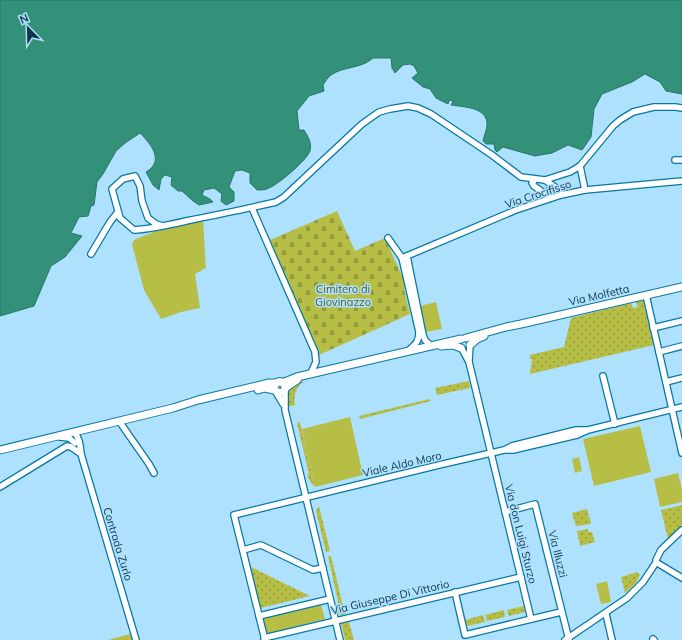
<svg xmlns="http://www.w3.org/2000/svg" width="682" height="640" viewBox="0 0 682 640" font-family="Mulish,sans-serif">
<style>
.grass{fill:url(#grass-dots)}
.cemetery{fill:url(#cemetery-stones)}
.park{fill:#b7be46}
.water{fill:#329178;stroke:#28766a}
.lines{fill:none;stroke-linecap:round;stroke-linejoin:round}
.minor-casing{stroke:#0678a3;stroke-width:8}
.major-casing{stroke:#0678a3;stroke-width:9}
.minor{stroke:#fff;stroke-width:5.5}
.major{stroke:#fff;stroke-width:7}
.labels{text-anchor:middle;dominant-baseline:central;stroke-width:3;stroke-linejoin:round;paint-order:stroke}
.street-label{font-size:11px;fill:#0f374a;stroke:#aee1fe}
.park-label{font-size:11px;fill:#575b25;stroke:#aee1fe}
</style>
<defs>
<pattern id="grass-dots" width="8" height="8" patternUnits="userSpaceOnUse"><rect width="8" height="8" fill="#b7be46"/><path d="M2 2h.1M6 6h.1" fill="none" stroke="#939b3c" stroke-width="1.8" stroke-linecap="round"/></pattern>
<pattern id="cemetery-stones" width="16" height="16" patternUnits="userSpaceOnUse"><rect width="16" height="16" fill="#b7be46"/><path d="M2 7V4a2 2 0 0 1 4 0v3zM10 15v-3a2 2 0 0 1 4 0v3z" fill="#939b3c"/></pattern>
</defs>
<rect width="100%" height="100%" fill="#aee1fe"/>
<g class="grass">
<path d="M643,300L654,345L530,374L532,359H530V355L564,347L571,318L631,303L633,308L638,307L636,302Z"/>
<path d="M305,381C296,386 293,395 295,405L288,407C285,392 291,384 305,381Z"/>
<path d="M469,381L470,388L437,395L435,388Z"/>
<path d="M430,399L431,401L360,419L359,416Z"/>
<path d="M300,422L315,487L311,483L307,475L309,474L297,423Z"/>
<path d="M682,505V526L668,539L661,510Z"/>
<path d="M319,506L330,551L326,552L316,511Z"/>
<path d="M587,509L591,524L576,526L572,513Z"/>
<path d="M588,529L589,532H592L595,542L580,546L577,531Z"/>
<path d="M328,556H331L345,614L340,615L338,613L336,607L339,606Z"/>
<path d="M251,567L310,596L260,608Z"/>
<path d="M637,572L640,575L636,583L625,593L621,577Z"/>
<path d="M524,606L525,612L509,616L507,610Z"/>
<path d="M504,610L505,617L487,621L485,615Z"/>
<path d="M483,615L485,622L467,626L465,620Z"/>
<path d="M349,622L354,640H345L341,623Z"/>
</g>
<path class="cemetery" d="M337,211L355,251L385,238L407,287L404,289L410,314L319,355L270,240Z"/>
<g class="park">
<path d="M203,220L206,268L195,274L200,308L181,312L161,319L144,290L132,244L134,240L141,237L154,232L156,229Z"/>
<path d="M436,302L442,329L426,332L420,306Z"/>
<path d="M350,417L363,475L315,487L302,429Z"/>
<path d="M640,426L651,472L594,486L583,439Z"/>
<path d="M579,457L582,471L575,473L572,459Z"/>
<path d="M678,473L682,490V502L660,507L654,479Z"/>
<path d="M607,581L611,602L601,604L596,584Z"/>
<path d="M321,605L325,619L266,634L262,618Z"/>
<path d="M130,634L132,640H108Z"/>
</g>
<path class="water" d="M0,0H682V94L666,91L660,82L645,74L632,82L602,94L594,109L591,137L582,150L568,145L552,153L535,156L503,147L497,152L495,150L494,144H486L483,141C484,136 487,129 487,125C488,107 463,107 451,105L453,102L451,100L449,101L448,104L436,98L430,89L423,87L412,78L418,73L414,66L410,64L403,65L395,73L392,68L391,58H373C361,69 344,66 331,75C328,77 325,82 323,85L324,91L309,96L297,111L299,130H304C308,137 312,142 310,151C307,160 279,184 269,188C266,190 261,190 257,190L250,183V173L242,170L235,171L229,187L234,192V201L226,205L221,201L222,194L214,188L204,190L202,195L210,199L213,202L199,205L193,201L182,191H178L171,185L172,177L165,175L161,179L159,190L153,185L146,172C165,161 151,144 140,133L125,143L116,151L103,174L97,182L94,205L91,206L88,216L79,217L71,233L82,236L65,257L51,266L34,306L0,316Z"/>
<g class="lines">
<defs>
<g id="minor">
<path d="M675,160H682"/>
<path d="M580,166L585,190"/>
<path d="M535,179L532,183L534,186L551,198"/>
<path d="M545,180L559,190L561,195"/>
<path d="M252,208L315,352L316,362L311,373"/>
<path d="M163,226L156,224L148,218L142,201L140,186L135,176L123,179L112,189L120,218L134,230C152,229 169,225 186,221C216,215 246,209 276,202L284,197L362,124L379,112L390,109L408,106L418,108L431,114L492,155L521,177L545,180L570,172L580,166L613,126L620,120L633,112L654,107H675L682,108"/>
<path d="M388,238L402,258L419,332C419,341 416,344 409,350"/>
<path d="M91,254L110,222L118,212"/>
<path d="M407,256L423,335L425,340L430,345"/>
<path d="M402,258L516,210L561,195L585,190L682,181"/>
<path d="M646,295L682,453"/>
<path d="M653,328L682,321"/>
<path d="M462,349L469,362L531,619"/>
<path d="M659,352L682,346"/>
<path d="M469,361L470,345"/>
<path d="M603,376L615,424"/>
<path d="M666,382L682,378"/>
<path d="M285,389V410L340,640"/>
<path d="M276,392L283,404"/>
<path d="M119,421L149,464L154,473"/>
<path d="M74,432C80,438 80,446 81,454L136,640"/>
<path d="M60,437L69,438L75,443"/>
<path d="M506,449L512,446L576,430H586"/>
<path d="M0,487L67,446L71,447L81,454"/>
<path d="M505,512L535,504L569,640"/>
<path d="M243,550L261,545L313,570L323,568"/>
<path d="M656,560L661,550L682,530"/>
<path d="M659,564L682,578"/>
<path d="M455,592L465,635L561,612"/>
<path d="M606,614L612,640"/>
<path d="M259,616L330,599"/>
<path d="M264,638L521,577"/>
<path d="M653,639L654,640"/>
<path d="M265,640L234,515L439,465L504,450H513L577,435L588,430L682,407"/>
<path d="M565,640L627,598L643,582L655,564"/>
</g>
<g id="major">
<path d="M466,338L506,327L521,324L682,287"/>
<path d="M470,345L477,339L484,336"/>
<path d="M441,346L453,345L461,348"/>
<circle cx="280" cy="387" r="5.5"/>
<path d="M282,383L297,377L461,339"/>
<path d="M285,388L297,380"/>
<path d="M258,390L264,388L275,390"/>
<path d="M0,450L173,408L198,400L269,383H277"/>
</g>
</defs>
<use href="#minor" class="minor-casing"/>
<use href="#major" class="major-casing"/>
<use href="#minor" class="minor"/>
<use href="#major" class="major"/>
</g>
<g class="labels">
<g class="street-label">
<text transform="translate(538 194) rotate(-18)">Via Crocifisso</text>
<text transform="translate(599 295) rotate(-13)">Via Molfetta</text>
<text transform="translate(402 464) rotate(-13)">Viale Aldo Moro</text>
<text transform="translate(521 534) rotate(76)">Via don Luigi Sturzo</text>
<text transform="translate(118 544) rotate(73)">Contrada Zurlo</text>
<text transform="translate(558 554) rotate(76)">Via Illuzzi</text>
<text transform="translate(390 597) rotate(-13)">Via Giuseppe Di Vittorio</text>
</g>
<g class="park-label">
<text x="343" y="289">Cimitero di<tspan x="343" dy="13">Giovinazzo</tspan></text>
</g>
</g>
<g transform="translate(28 28) rotate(337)" stroke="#aee1fe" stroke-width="3" paint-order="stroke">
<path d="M0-3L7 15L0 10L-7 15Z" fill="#0f374a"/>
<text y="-6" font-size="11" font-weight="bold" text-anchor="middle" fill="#0f374a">N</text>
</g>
</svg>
